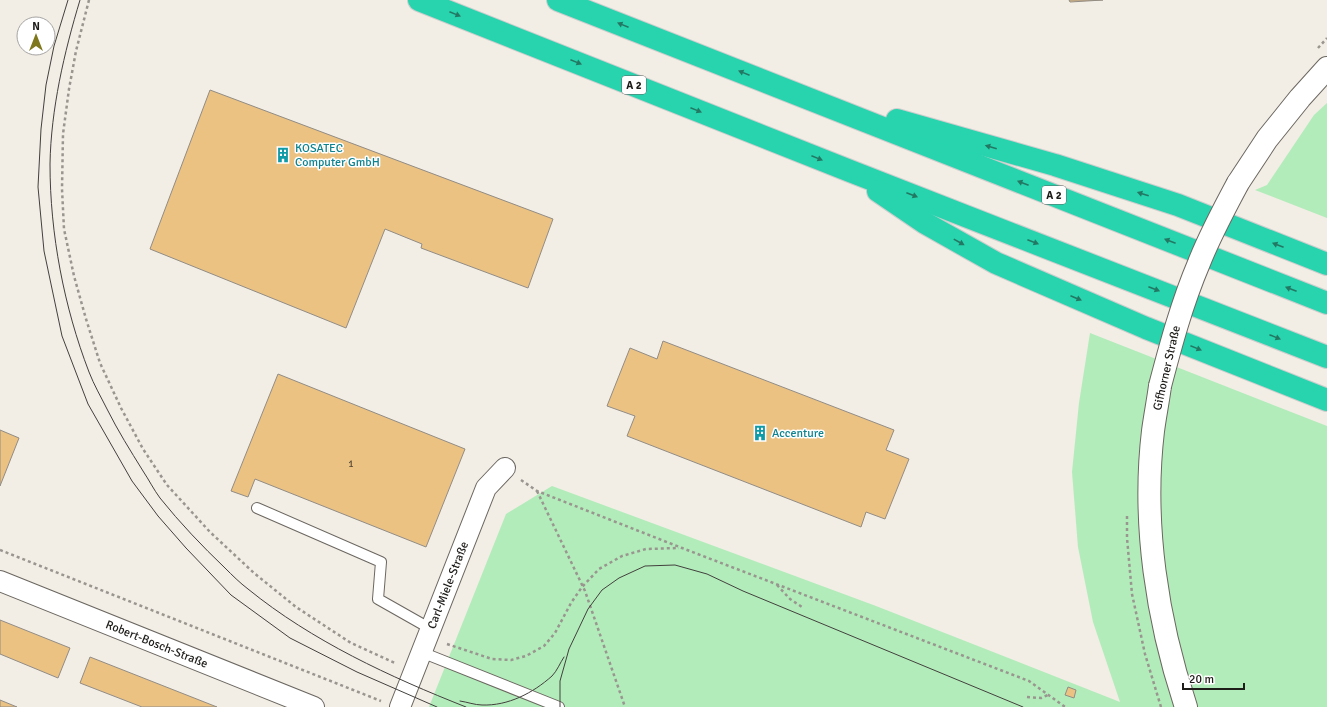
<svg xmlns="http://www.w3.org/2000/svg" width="1327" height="707" viewBox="0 0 1327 707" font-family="Signika,sans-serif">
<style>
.green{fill:#b2ecba}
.building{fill:#ecc283;stroke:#918c85}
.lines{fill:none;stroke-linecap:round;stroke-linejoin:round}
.lane-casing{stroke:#6b6760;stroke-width:12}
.street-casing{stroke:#6b6760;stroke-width:22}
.secondary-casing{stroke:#6b6760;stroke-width:24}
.highway-casing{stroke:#cecdcd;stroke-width:24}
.path{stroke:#99958f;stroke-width:2.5;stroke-dasharray:3 3;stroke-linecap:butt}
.lane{stroke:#fff;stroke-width:10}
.street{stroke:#fff;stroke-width:20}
.secondary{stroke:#fff;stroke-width:22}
.highway{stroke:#27d4ae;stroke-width:22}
.tram{stroke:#43403d;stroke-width:1}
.secondary-bridge-casing{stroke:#6b6760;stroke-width:24;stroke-linecap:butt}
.secondary-bridge{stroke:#fff;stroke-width:22}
.oneway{fill:#237864}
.labels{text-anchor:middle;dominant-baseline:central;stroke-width:3;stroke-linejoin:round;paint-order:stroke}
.number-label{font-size:10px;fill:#524634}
.shield{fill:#fff;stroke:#62615f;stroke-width:1}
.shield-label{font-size:11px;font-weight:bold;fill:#1f1d1a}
.culture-label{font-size:12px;fill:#0d838f;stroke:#fff;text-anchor:start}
.street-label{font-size:12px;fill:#1f1d1a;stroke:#fff}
</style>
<rect width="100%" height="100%" fill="#f2ede5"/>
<g class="green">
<path d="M1327,103V218L1255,190L1267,185L1314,115Z"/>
<path d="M1090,333L1327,426V707H429L506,514L552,486L876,606L1120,702L1093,622L1078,547L1072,472L1079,403Z"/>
</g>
<g class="building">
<path d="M1069,0H1103L1070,2Z"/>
<path d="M210,90L553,219L528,288L421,248L422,244L385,229L346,328L150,249Z"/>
<path d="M663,341L894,430L886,450L909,459L885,519L866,512L861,527L627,436L635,416L607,406L630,348L657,359Z"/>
<path d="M278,374L465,449L426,547L255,479L248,497L231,491Z"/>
<path d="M0,430L19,438L0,486Z"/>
<path d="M0,620L70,648L58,678L0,654Z"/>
<path d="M90,657L217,707H142L80,683Z"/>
<path d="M1068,687L1076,690L1074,698L1065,695Z"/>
<path d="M0,700L17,707H0Z"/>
</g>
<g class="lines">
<defs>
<g id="lane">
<path d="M257,508L381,562L378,599L431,629"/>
<path d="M421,652L559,707"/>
</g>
<g id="street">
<path id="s1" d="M0,581L314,707"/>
<path id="s2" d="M400,707L486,488L505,468"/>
</g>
<g id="secondary">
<path d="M1238,183L1267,139L1300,98L1327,68"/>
<path d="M1160,386C1158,401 1155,416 1153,431C1142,523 1157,620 1186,707"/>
</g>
<g id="highway">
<path d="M419,0L850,171L1327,357"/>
<path d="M558,0L1327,303"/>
<path d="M897,120L1055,165L1178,205L1327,264"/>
<path d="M878,191L925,223L996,263L1146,328L1327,400"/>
</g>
</defs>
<use href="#lane" class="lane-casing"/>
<use href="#street" class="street-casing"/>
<use href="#secondary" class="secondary-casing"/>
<use href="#highway" class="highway-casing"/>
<g class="path">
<path d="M89,0L76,51L69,89L63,134L62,189L64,229L74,276L86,319L100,363L121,408L143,449L167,485L210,532L254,573L296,607L351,643L395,663"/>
<path d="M1318,48L1327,38"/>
<path d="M521,480L537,491L682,548L1029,681L1065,707"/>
<path d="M537,491L585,591L625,707"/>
<path d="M1127,516V538L1132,594L1145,654L1161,707"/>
<path d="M0,550L381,701"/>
<path d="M777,585L790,599L802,607"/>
<path d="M447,644L492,659L511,660L526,656L544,646L555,633L571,603L582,587L599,569L622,556L646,549L679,548"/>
<path d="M1027,697L1041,698L1048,695"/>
</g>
<use href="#lane" class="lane"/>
<use href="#street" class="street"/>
<use href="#secondary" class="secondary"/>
<use href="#highway" class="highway"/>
<g class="tram">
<path d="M68,0L54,46L46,85L41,129L38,187L44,251L62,336L88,404L132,481L158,516L186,548L231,595L290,638L357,672L437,707"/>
<path d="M80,0C64,53 51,109 50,164C50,234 64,307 89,372C94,385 101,397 107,409C118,431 130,450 143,471C149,480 154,490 160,498C180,523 202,546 225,568C232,575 240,583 248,589C312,641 390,677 466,707"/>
<path d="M460,701C467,702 475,705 482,705C508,706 533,693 552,676C557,671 560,663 564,657"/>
<path d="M560,707V681L569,649L588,609L602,590L619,578L645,566L675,565L707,574L743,591L1023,707"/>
</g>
<defs>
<path id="secondary-bridge" d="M1160,386C1171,344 1182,303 1199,263C1210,235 1224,209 1238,183"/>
</defs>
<use href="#secondary-bridge" class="secondary-bridge-casing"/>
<use href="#secondary-bridge" class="secondary-bridge"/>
</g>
<defs><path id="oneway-solid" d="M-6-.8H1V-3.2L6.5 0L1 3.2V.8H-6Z"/></defs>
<g class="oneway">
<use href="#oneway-solid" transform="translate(455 14) rotate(22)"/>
<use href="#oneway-solid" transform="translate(623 25) rotate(-158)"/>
<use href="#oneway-solid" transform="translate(576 62) rotate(22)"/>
<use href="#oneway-solid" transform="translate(744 73) rotate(-158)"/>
<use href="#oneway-solid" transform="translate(696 110) rotate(22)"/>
<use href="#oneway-solid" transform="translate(991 147) rotate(-164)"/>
<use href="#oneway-solid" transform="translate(817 158) rotate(22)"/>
<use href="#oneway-solid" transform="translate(1023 183) rotate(-159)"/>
<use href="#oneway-solid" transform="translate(1143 194) rotate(-162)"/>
<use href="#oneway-solid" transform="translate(912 195) rotate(21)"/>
<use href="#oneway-solid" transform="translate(1170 241) rotate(-159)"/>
<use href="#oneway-solid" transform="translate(959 242) rotate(29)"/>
<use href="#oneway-solid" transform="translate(1033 242) rotate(21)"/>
<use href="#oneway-solid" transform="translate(1278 245) rotate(-159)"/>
<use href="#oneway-solid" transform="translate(1154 289) rotate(21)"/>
<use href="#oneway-solid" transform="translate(1291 289) rotate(-159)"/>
<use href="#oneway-solid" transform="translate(1076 298) rotate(23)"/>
<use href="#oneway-solid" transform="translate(1275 337) rotate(22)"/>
<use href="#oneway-solid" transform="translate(1196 348) rotate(22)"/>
</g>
<defs>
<symbol id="building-bare" viewBox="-9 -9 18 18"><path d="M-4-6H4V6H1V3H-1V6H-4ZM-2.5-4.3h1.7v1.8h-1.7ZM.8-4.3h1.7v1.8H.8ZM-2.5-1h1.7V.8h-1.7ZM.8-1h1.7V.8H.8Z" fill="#0f9aa8" stroke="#fff" stroke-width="2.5" paint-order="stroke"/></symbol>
</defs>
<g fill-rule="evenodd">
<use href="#building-bare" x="272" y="144" width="22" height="22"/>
<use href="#building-bare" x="749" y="422" width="22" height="22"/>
</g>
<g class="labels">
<g class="number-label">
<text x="351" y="464">1</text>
</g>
<g class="shield">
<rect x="622" y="76" width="24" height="18" rx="3"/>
<rect x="1042" y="186" width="24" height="18" rx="3"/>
</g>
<g class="shield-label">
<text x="634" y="85">A 2</text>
<text x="1054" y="195">A 2</text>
</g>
<g class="culture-label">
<text x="295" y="148">KOSATEC<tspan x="295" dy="14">Computer GmbH</tspan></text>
<text x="772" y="433">Accenture</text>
</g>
<g class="street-label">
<text transform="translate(1167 368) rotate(-77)">Gifhorner Straße</text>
<text stroke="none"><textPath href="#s2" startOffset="131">Carl-Miele-Straße</textPath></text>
<text stroke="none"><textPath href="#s1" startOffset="169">Robert-Bosch-Straße</textPath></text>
</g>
</g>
<g transform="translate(36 36)"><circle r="19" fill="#ffffff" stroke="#a5a5a3"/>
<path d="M0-3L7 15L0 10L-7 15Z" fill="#7f771b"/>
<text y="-6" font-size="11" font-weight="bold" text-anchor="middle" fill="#1f1d1a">N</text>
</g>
<path d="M1183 683v6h61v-6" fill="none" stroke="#1f1d1a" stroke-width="2"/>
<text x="1189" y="683" font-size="12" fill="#1f1d1a" stroke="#ffffff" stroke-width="3" paint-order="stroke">20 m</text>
</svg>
